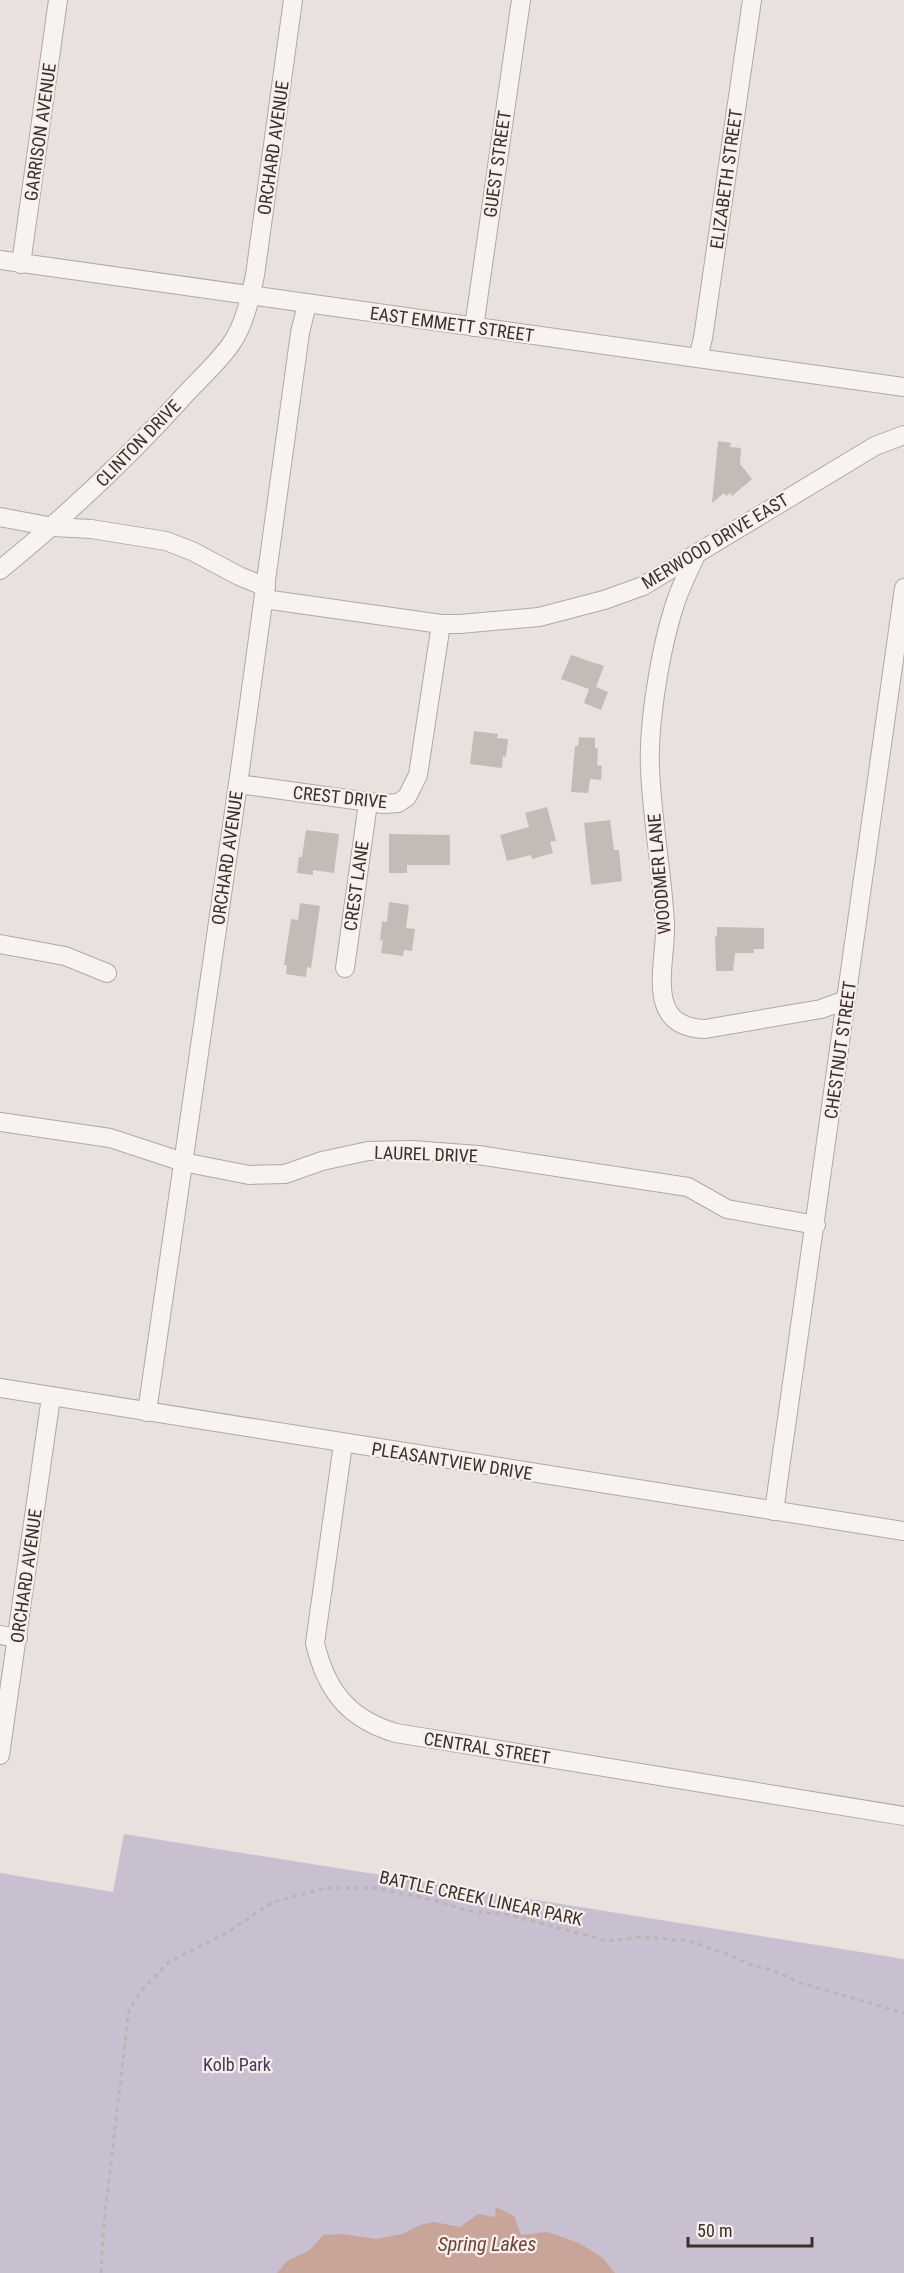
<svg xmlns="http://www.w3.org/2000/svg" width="904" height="2273" viewBox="0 0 904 2273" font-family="'Roboto Condensed',sans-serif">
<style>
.green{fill:#c8bfd1}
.water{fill:#c8a499}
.building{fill:#c4bbb6}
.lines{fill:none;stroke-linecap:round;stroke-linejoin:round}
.minor-casing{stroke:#b2a8a4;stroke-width:20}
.path{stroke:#bbb5b1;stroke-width:3;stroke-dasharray:4.5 4.5;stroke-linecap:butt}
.minor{stroke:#f6f3f1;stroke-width:18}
.labels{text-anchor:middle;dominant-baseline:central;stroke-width:4.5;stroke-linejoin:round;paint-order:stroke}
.street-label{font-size:18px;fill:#3e3028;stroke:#f5f0ee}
.park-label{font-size:18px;fill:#48355a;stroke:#f5f0ee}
.water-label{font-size:20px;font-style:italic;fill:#724332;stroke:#f5f0ee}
</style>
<rect width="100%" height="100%" fill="#e8e1de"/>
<path class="green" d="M124,1834L904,1959V2273H0V1873L113,1892Z"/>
<path class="water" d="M496,2207L514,2216L521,2235L547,2232L579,2243L603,2258L615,2273H277L287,2261L310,2250L323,2235L341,2234L376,2239L402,2234L420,2225L434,2222L460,2227L478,2214L495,2217Z"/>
<g class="building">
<path d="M718,441L731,443L730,447L741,448L740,464L752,479L732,496L730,493L726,496L724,493L712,503Z"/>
<path d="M571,655L604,666L596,687L608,692L601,710L584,703L589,689L561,679Z"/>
<path d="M474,731L498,734L497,738L508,739L506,757L503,756L502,768L470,764Z"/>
<path d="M579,737L595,738V748L598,749L597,765L602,766L601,780L590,779L588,793L571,792L575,746H578Z"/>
<path d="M547,807L556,841L550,842L553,853L532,859L531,855L507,861L500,835L529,827L525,813Z"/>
<path d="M610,820L614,850H619L622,881L591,885L584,823Z"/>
<path d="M306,830L339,834L334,873L313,870V875L297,873L299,857H302Z"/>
<path d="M389,834L450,835V865H407V873H389Z"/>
<path d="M389,902L409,905L406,928L415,929L412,951L404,950L403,956L381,953L383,940L380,941L382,921L387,922Z"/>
<path d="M300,903L320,906L311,968L307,967L306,977L286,974L287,965H284L291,919L298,920Z"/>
<path d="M717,927L764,928V949H754V953H735L733,971H716L715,936H717Z"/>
</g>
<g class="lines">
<defs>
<g id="minor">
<path d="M0,260L904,387"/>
<path d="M21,264L58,0"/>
<path d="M474,327L521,0"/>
<path d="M698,358L703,338L752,0"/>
<path d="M0,517L53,527L91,529L166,541L192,551L239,576L266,587"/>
<path d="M696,555C689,570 681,586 676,601C661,645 648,723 650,768C652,820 662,871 665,923C667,962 642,1027 705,1029L821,1009L846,1000"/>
<path d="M0,570C65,517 126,460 182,398C198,380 218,363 231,344C245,324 250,298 255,275L293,0"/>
<path d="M264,599L441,624H460L539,617L604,600L643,586L875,446L904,435"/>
<path d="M238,784L384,804L398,803L407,797L418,775L441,624"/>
<path d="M0,944L65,956L107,973"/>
<path d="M345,968L368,803"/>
<path d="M0,1122L110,1138L183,1162L249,1175L285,1174L322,1161L368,1151L412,1150L478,1155L688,1187L727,1209L816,1225"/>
<path d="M0,1388L904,1531"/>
<path d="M147,1412L238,784L300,333L307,304"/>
<path d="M343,1444L315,1643C326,1690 348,1719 396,1733L904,1816"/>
<path d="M774,1511L904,588"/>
<path d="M0,1635L18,1638"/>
<path d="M0,1755L51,1397"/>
</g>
</defs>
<use href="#minor" class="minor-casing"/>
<path class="path" d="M101,2273L104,2221L129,2010L142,1990L169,1962L223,1935L273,1902L326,1888H375L433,1900L468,1911L510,1915L608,1941L641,1937L690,1941L727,1954L753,1966L772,1970L801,1983L904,2013"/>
<use href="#minor" class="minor"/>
</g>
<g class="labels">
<g class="street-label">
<text transform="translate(40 132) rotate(-82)">GARRISON AVENUE</text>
<text transform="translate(273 148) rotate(-82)">ORCHARD AVENUE</text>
<text transform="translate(497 164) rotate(-82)">GUEST STREET</text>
<text transform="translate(726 179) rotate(-82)">ELIZABETH STREET</text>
<text transform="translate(452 324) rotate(8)">EAST EMMETT STREET</text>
<text transform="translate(138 443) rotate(-46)">CLINTON DRIVE</text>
<text transform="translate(715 541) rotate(-31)">MERWOOD DRIVE EAST</text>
<text transform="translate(340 797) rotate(6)">CREST DRIVE</text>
<text transform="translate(227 858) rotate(-82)">ORCHARD AVENUE</text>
<text transform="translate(659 874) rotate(-95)">WOODMER LANE</text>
<text transform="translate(356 886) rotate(-82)">CREST LANE</text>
<text transform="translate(840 1050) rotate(-82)">CHESTNUT STREET</text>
<text transform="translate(426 1154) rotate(2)">LAUREL DRIVE</text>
<text transform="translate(452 1461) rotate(9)">PLEASANTVIEW DRIVE</text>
<text transform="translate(26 1576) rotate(-82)">ORCHARD AVENUE</text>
<text transform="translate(487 1748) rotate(9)">CENTRAL STREET</text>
<text transform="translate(481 1898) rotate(12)">BATTLE CREEK LINEAR PARK</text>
</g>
<g class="park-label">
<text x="237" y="2064">Kolb Park</text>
</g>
<g class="water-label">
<text x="487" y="2244">Spring Lakes</text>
</g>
</g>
<path d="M688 2237v9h124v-9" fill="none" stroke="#3e3028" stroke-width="3"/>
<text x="697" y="2237" font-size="18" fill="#3e3028" stroke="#f5f0ee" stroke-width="4.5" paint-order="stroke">50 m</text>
</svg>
